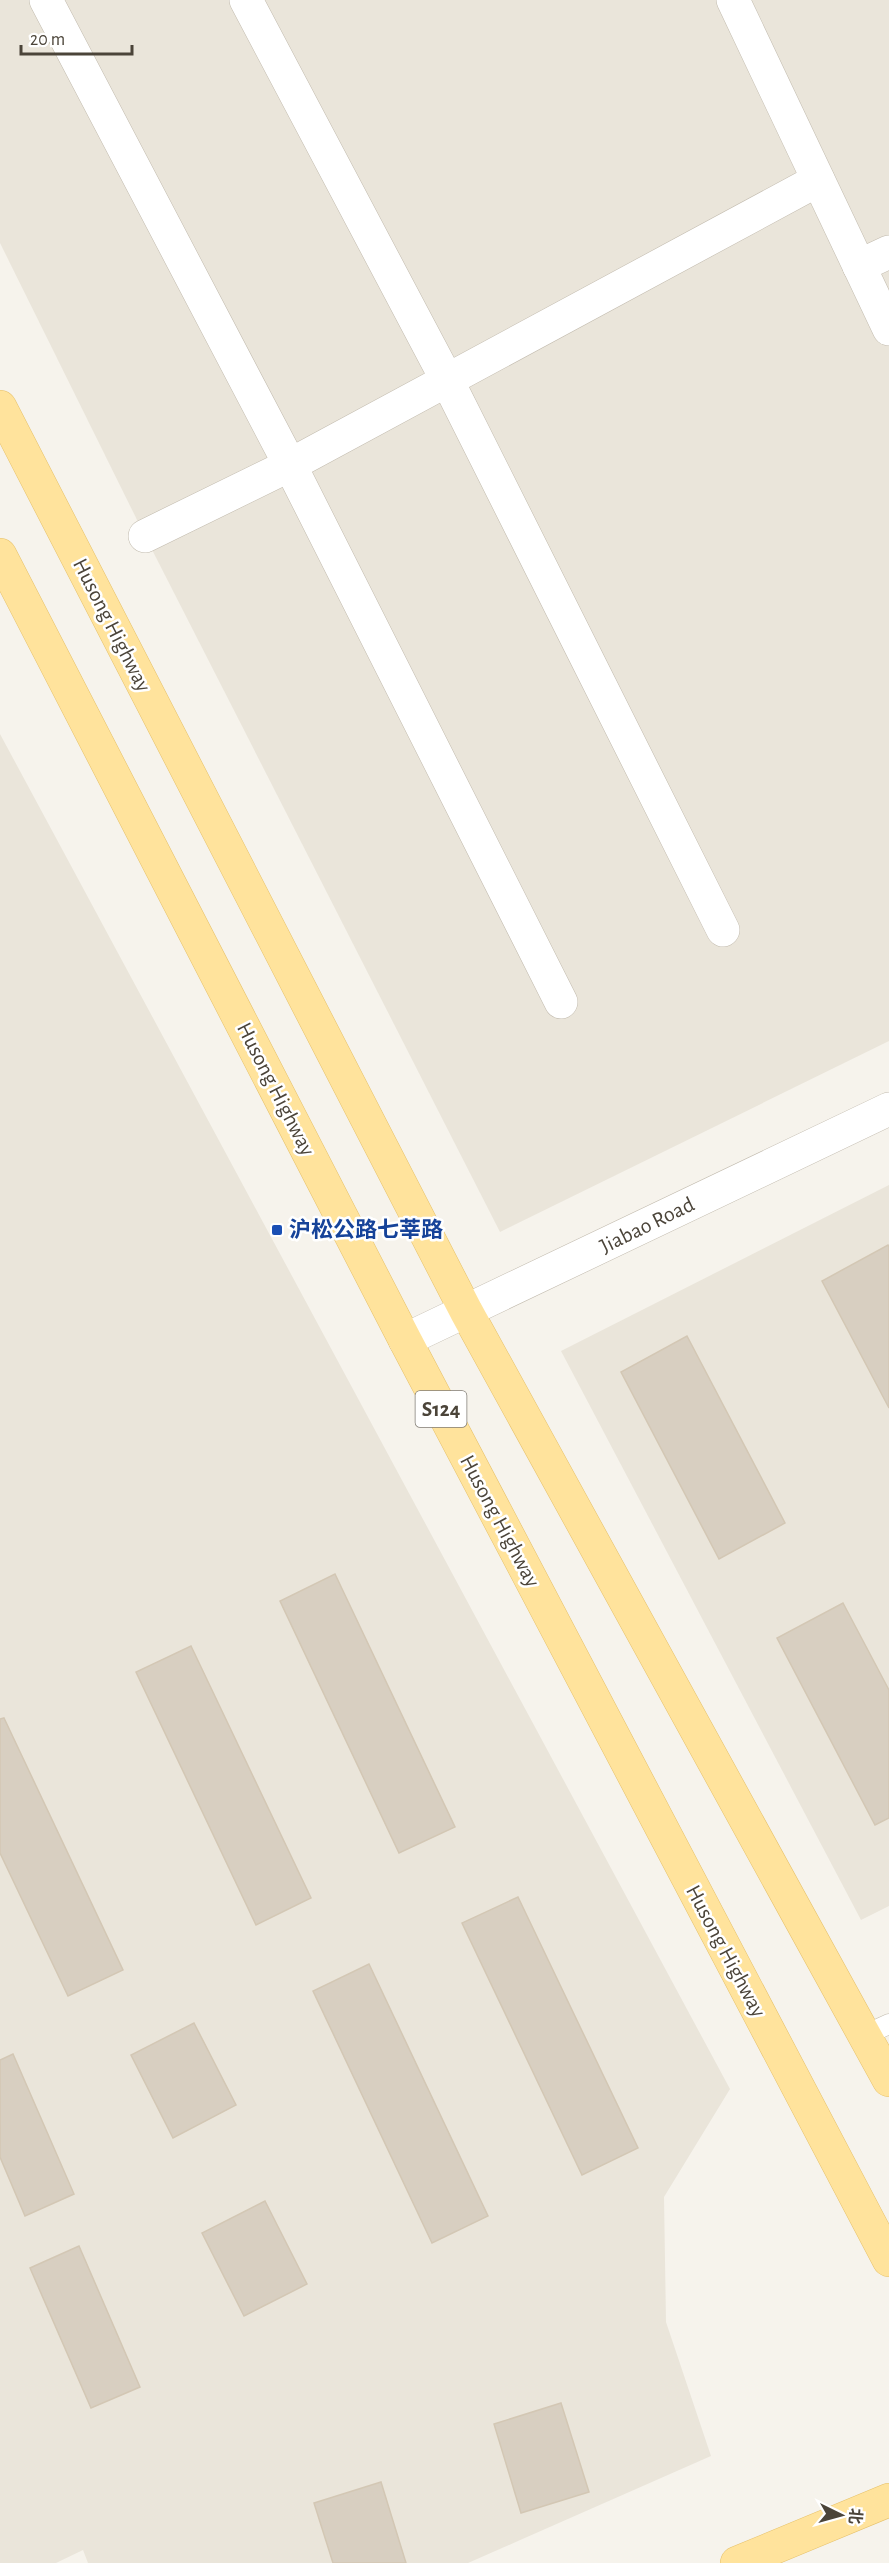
<svg xmlns="http://www.w3.org/2000/svg" width="889" height="2563" viewBox="0 0 889 2563" font-family="'Alegreya Sans','Noto Sans SC',sans-serif">
<style>
.residential{fill:#eae5da}
.building{fill:#d8cfc1;stroke:#d3c7b4;stroke-width:1.5}
.lines{fill:none;stroke-linecap:round;stroke-linejoin:round}
.service-casing{stroke:#c2bbae;stroke-width:21}
.minor-casing{stroke:#c2bbae;stroke-width:34}
.tertiary-casing{stroke:#c2bbae;stroke-width:34}
.primary-casing{stroke:#e6c16a;stroke-width:34}
.service{stroke:#fff;stroke-width:20}
.minor{stroke:#fff;stroke-width:33}
.tertiary{stroke:#fff;stroke-width:33}
.primary{stroke:#ffe39c;stroke-width:33}
.transit-dot{fill:#1a4fb4;stroke:#fff;stroke-width:2}
.labels{text-anchor:middle;dominant-baseline:central;stroke-width:5;stroke-linejoin:round;paint-order:stroke}
.shield{fill:#fff;stroke:#817c74;stroke-width:1.5}
.shield-label{font-size:21px;font-weight:bold;fill:#4b4439}
.street-label{font-size:22px;fill:#4b4439;stroke:#fff}
.transit-label{font-size:22px;font-weight:bold;fill:#164399;stroke:#fff;text-anchor:start}
</style>
<rect width="100%" height="100%" fill="#f6f3ec"/>
<g class="residential">
<path d="M0,0H889V1041L500,1232L145,536L0,243Z"/>
<path d="M0,734L730,2089L664,2197L666,2322L711,2456L468,2563H88L83,2550L56,2563H0Z"/>
<path d="M889,1185V1906L861,1920L561,1351Z"/>
</g>
<g class="building">
<path d="M888,1245L889,1247V1408L822,1281Z"/>
<path d="M687,1336L785,1523L719,1559L621,1372Z"/>
<path d="M335,1574L455,1827L399,1853L280,1601Z"/>
<path d="M843,1603L889,1690V1818L875,1825L777,1638Z"/>
<path d="M191,1646L311,1898L256,1925L136,1672Z"/>
<path d="M4,1718L123,1970L68,1996L0,1853V1719Z"/>
<path d="M518,1897L638,2148L582,2175L462,1923Z"/>
<path d="M369,1964L488,2216L432,2243L313,1991Z"/>
<path d="M194,2023L236,2105L173,2138L131,2055Z"/>
<path d="M13,2054L74,2194L25,2216L0,2157V2060Z"/>
<path d="M265,2201L307,2284L244,2316L202,2233Z"/>
<path d="M79,2246L140,2387L91,2408L30,2268Z"/>
<path d="M561,2403L589,2492L521,2513L494,2424Z"/>
<path d="M381,2482L406,2563H333L314,2503Z"/>
</g>
<g class="lines">
<defs>
<path id="service" d="M865,2035L889,2024"/>
<g id="minor">
<path d="M46,0L290,465L561,1002"/>
<path d="M246,0L447,380L723,930"/>
<path d="M733,0L889,329"/>
<path d="M859,266L889,252"/>
<path d="M145,536L290,465L818,180"/>
</g>
<path id="tertiary" d="M405,1340L889,1109"/>
<g id="primary">
<path d="M0,407L466,1311L889,2080"/>
<path d="M0,555L405,1340L889,2260"/>
<path d="M737,2563L889,2500"/>
</g>
</defs>
<use href="#service" class="service-casing"/>
<use href="#minor" class="minor-casing"/>
<use href="#tertiary" class="tertiary-casing"/>
<use href="#primary" class="primary-casing"/>
<use href="#service" class="service"/>
<use href="#minor" class="minor"/>
<use href="#tertiary" class="tertiary"/>
<use href="#primary" class="primary"/>
</g>
<rect class="transit-dot" x="271" y="1224" width="12" height="12" rx="3"/>
<g class="labels">
<rect class="shield" x="415.5" y="1391" width="51" height="36" rx="4.5"/>
<g class="shield-label">
<text x="441" y="1409">S124</text>
</g>
<g class="street-label">
<text transform="translate(112 625) rotate(63)">Husong Highway</text>
<text transform="translate(276 1089) rotate(63)">Husong Highway</text>
<text transform="translate(647 1225) rotate(-26)">Jiabao Road</text>
<text transform="translate(500 1521) rotate(62)">Husong Highway</text>
<text transform="translate(726 1951) rotate(62)">Husong Highway</text>
</g>
<g class="transit-label">
<text x="289" y="1230">沪松公路七莘路</text>
</g>
</g>
<g transform="translate(841 2515) rotate(95)" stroke="#ffffff" stroke-width="4.5" paint-order="stroke">
<path d="M0-4.5L10 22L0 15L-10 22Z" fill="#4b4439"/>
<text y="-9" font-size="16" font-weight="bold" text-anchor="middle" fill="#4b4439">北</text>
</g>
<path d="M21 45v9h111v-9" fill="none" stroke="#4b4439" stroke-width="3"/>
<text x="30" y="45" font-size="18" fill="#4b4439" stroke="#ffffff" stroke-width="4.5" paint-order="stroke">20 m</text>
</svg>
